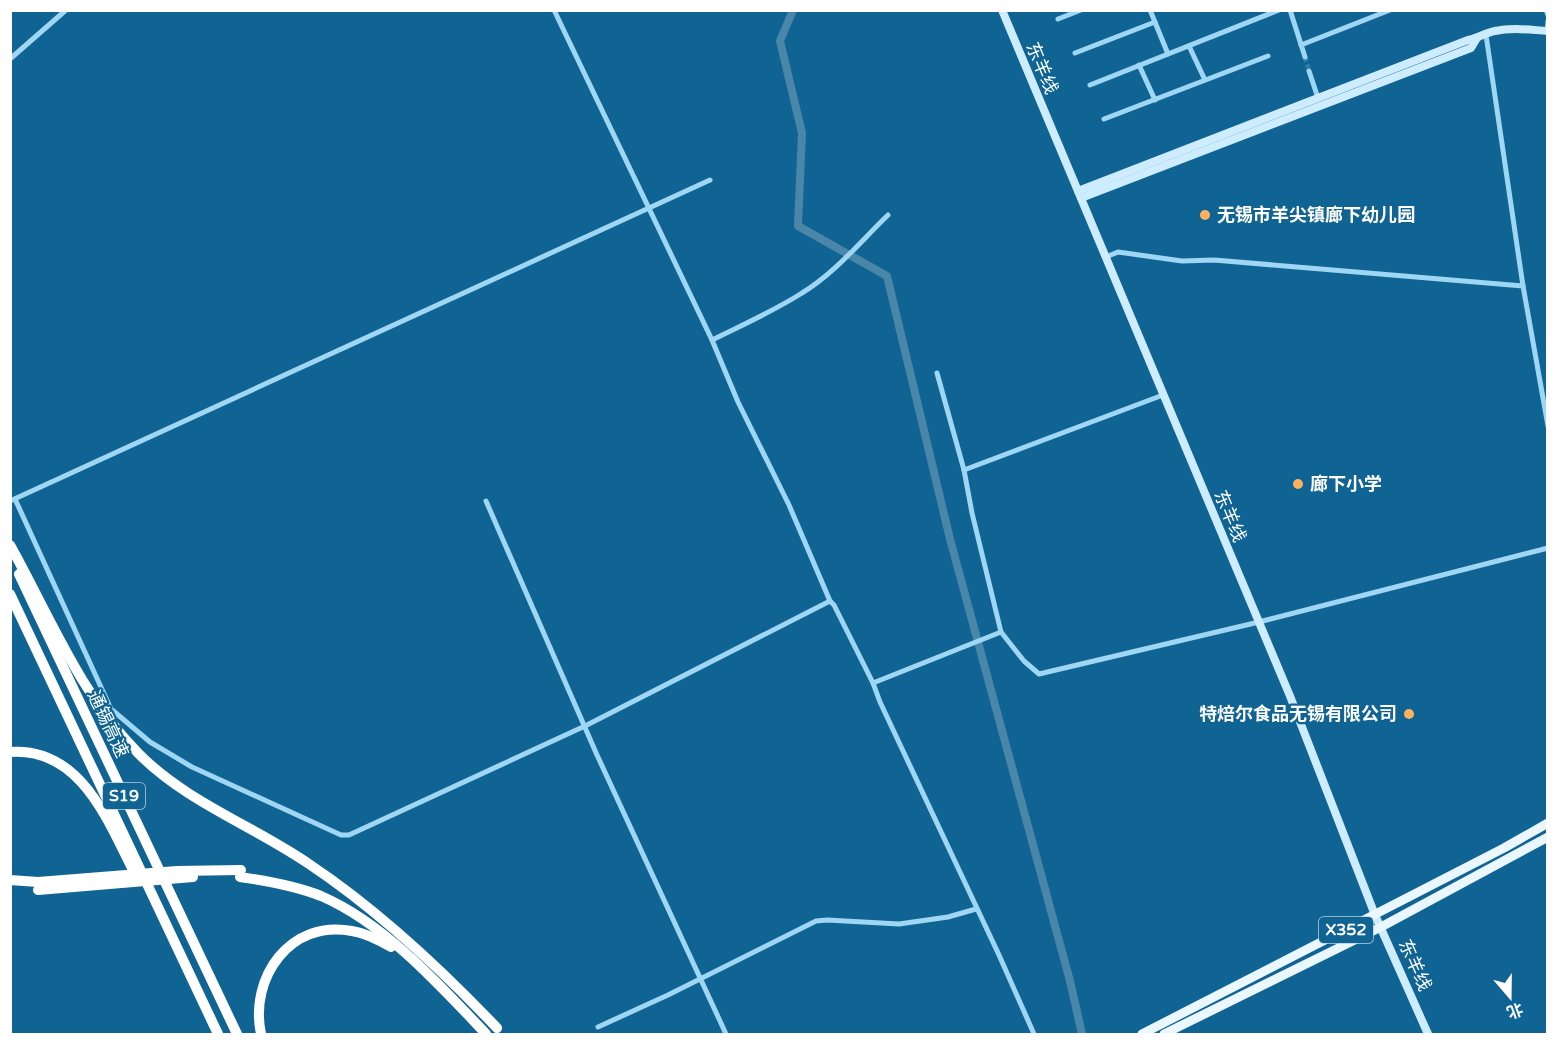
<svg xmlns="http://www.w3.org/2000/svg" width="1558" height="1045" viewBox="0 0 1558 1045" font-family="'Varela Round','Noto Sans SC',sans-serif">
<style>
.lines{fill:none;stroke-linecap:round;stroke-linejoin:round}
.canal{stroke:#4a86a7;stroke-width:8}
.street-tunnel{stroke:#347ba4;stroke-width:5;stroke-dasharray:5 2.5;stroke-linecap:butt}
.street{stroke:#9ed6f3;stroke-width:5}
.secondary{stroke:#cdecfd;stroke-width:8}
.primary{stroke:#eaf7ff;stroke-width:9}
.highway{stroke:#fff;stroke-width:10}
.highway-bridge{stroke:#fff;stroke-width:10}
.poi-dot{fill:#ffb160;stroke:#106494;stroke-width:2}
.labels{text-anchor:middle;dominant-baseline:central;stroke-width:4.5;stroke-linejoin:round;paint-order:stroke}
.shield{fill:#106494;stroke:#b7d0df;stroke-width:1.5}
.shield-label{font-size:16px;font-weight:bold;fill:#fff}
.street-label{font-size:18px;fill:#fff;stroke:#106494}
.poi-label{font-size:18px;font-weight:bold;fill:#fff;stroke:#106494;text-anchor:start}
</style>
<rect width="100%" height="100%" fill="#106494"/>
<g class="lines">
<path class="canal" d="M793,10L780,41L802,133L798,226L887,276L950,539L1070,981L1082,1034"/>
<path class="street-tunnel" d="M1305,57L1309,71"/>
<g class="street">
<path d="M554,10L712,340L738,402L789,505L830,601L834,605L873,683L880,702L999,955L1034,1034"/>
<path d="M1150,10L1168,54"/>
<path d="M1290,10L1305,57"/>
<path d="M1546,10L1548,15"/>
<path d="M1058,19L1081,10"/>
<path d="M1547,31L1548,21"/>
<path d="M1486,35L1523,286L1548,426"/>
<path d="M1301,45L1390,10"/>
<path d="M1189,46L1205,80"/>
<path d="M1075,53L1155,22"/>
<path d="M10,59L66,10"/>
<path d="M1139,65L1155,100"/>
<path d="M1309,71L1318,98"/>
<path d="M1090,85L1279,10"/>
<path d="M1104,119L1268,56"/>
<path d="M1106,257L1118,252L1182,261L1214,260L1523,286"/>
<path d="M712,340C742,325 774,311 802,293C835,273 860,242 888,215"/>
<path d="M937,373L964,470L972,513L1001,632L1024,661L1039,674L1259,622L1548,548"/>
<path d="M964,470L1163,395"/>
<path d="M15,499L111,709L150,742L192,767L341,835H349L585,726L830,601"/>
<path d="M10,501L710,180"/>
<path d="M486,501L597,755L726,1034"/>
<path d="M873,683L1001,632"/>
<path d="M598,1027L668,995L816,921L827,920L899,924L948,917L976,909"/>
</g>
<g class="secondary">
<path d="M1002,10L1290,696L1375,915L1428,1034"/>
<path d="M1078,191L1468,40C1478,38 1485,33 1495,31C1513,27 1530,30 1548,31"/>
<path d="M1081,198L1471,48L1477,38"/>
</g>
<g class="primary">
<path d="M1142,1034L1504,848L1548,823"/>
<path d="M1164,1034L1381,927L1548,837"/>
</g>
<g class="highway">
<path d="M10,545C50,617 80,694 138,753C186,802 254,826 309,864C378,910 440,968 497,1028"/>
<path d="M19,574L237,1034"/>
<path d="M10,594L218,1034"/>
<path d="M10,752C80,747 107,819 133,870"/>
<path d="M240,877C268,881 296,886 321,896C384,923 440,985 486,1034"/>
<path d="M10,880L38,882"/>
<path d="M261,1034C249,978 290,919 352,931C365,933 379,940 391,947"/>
</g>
<g class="highway-bridge">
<path d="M38,882L177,871L241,870"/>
<path d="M38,890L193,877"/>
</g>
</g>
<g class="poi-dot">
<circle cx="1205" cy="215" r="6"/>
<circle cx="1298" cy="484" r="6"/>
<circle cx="1409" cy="714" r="6"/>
</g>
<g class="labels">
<g class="shield">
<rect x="103" y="783" width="42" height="26" rx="4.5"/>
<rect x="1319" y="917" width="54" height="26" rx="4.5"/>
</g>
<g class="shield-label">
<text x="124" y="796">S19</text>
<text x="1346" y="930">X352</text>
</g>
<g class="street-label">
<text transform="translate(1042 68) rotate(67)">东羊线</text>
<text transform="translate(1230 516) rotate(67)">东羊线</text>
<text transform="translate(108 724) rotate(65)">通锡高速</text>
<text transform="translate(1415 965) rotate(66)">东羊线</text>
</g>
<g class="poi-label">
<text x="1217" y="215">无锡市羊尖镇廊下幼儿园</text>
<text x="1310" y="484">廊下小学</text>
<text x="1397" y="714" text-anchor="end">特焙尔食品无锡有限公司</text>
</g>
</g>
<rect width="1558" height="1045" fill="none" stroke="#ffffff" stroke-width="24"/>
<g transform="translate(1510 997) rotate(160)" stroke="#106494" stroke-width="4.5" paint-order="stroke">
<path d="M0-4.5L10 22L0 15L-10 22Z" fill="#ffffff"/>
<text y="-9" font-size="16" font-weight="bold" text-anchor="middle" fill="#ffffff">北</text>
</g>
</svg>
